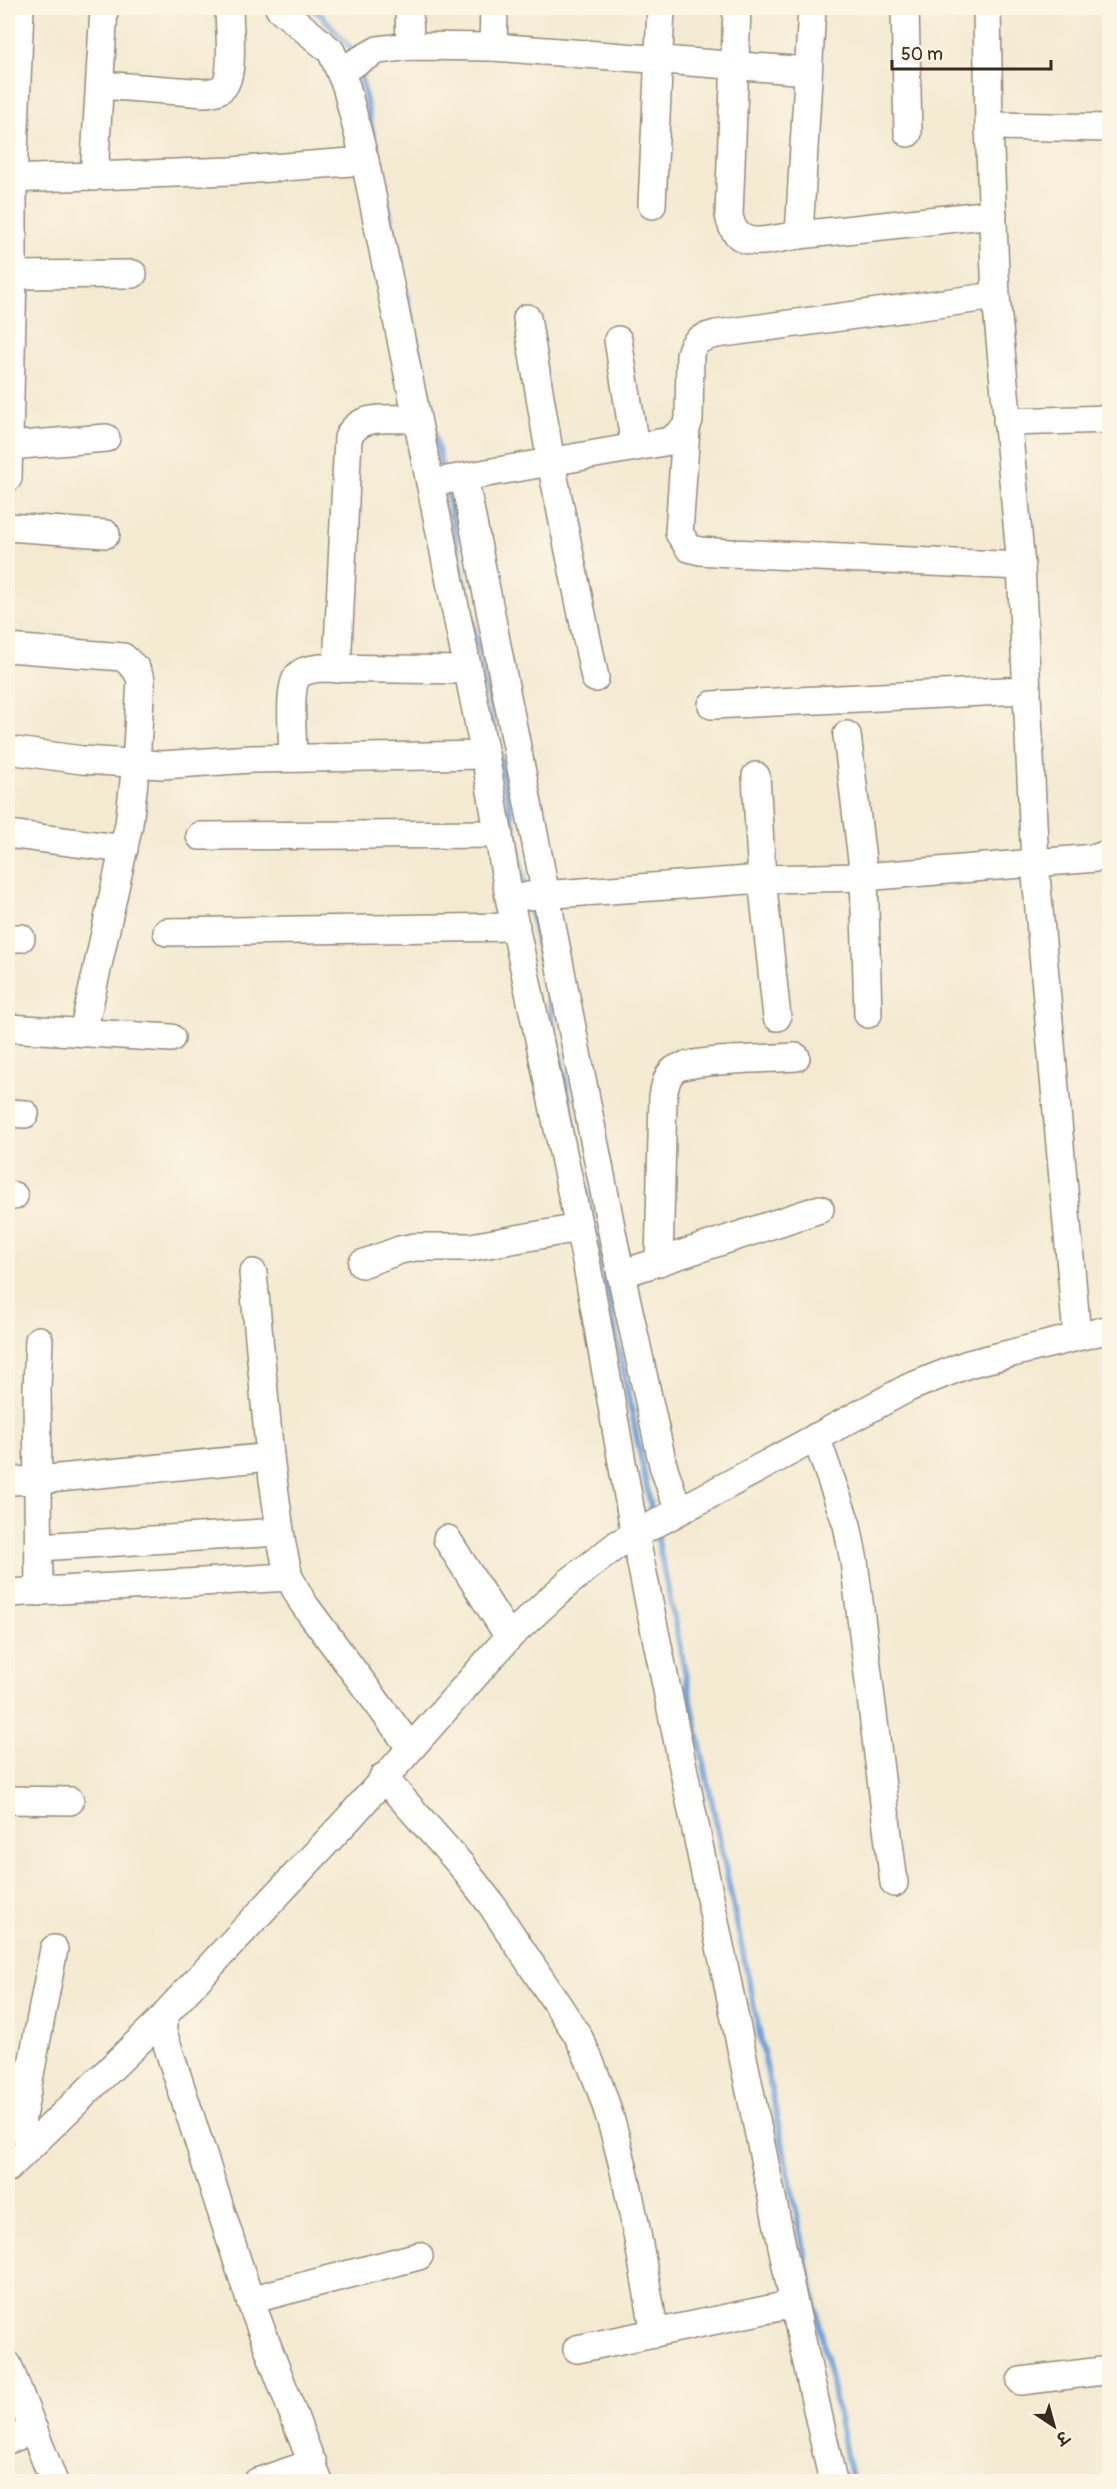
<svg xmlns="http://www.w3.org/2000/svg" width="1117" height="2489" viewBox="0 0 1117 2489" font-family="Pangolin,'Playpen Sans Deva',sans-serif">
<style>
.lines{fill:none;stroke-linecap:round;stroke-linejoin:round}
.stream{stroke:#70a3dc;stroke-width:6}
.minor-casing{stroke:#978a78;stroke-width:30}
.minor{stroke:#fff;stroke-width:27}
</style>
<rect width="100%" height="100%" fill="#fcf5e5"/>
<filter id="ink" filterUnits="userSpaceOnUse"><feTurbulence type="fractalNoise" baseFrequency=".0167" numOctaves="2"/><feDisplacementMap in="SourceGraphic" scale="12" xChannelSelector="R" yChannelSelector="G"/><feConvolveMatrix kernelMatrix="1 2 1 2 8 2 1 2 1" color-interpolation-filters="sRGB"/></filter>
<filter id="wash" filterUnits="userSpaceOnUse"><feTurbulence type="fractalNoise" baseFrequency=".008" numOctaves="4" result="noise"/><feDisplacementMap in="SourceGraphic" scale="24" xChannelSelector="R" yChannelSelector="G"/><feGaussianBlur stdDeviation="1.35" result="paint"/><feColorMatrix in="noise" values="0 0 0 0 0 0 0 0 0 0 0 0 0 0 0 0 0 1.4 0 .05"/><feComposite in="paint" operator="in"/></filter>
<g filter="url(#wash)">
<rect width="100%" height="100%" fill="#f3ead1"/>
<g class="lines">
<g class="stream">
<path d="M311,8L322,16L356,54"/>
<path d="M359,67L443,474"/>
<path d="M446,487L526,889"/>
<path d="M529,902L653,1518"/>
<path d="M656,1531L852,2482"/>
</g>
</g>
</g>
<g filter="url(#ink)">
<g class="lines">
<defs>
<g id="minor">
<path d="M279,8L331,51L346,86L365,161L485,755L509,897L587,1266L635,1535L794,2304L833,2482"/>
<path d="M409,8L410,46"/>
<path d="M737,8L729,215C736,254 769,239 799,235"/>
<path d="M812,8L799,235L993,214"/>
<path d="M905,8L908,133"/>
<path d="M987,8L989,126L996,296L1021,566L1035,864L1077,1336"/>
<path d="M493,47L494,8"/>
<path d="M340,71L378,50L410,46L493,47L808,71"/>
<path d="M101,85L205,93C211,92 218,92 223,87C235,75 229,25 229,8"/>
<path d="M989,126L1110,128"/>
<path d="M94,177L104,8"/>
<path d="M8,179L231,171L365,161"/>
<path d="M652,205L661,8"/>
<path d="M13,275L133,274"/>
<path d="M527,318L551,463L595,678"/>
<path d="M618,340L635,447"/>
<path d="M1007,422L1110,419"/>
<path d="M686,428L679,533L689,548L700,551L730,553L1021,566"/>
<path d="M9,446L106,438"/>
<path d="M464,477L615,1247L663,1465L673,1495L681,1509"/>
<path d="M8,478L13,275V178L20,8"/>
<path d="M447,480L670,441L686,428L689,420L690,354C694,339 702,338 716,334L996,296"/>
<path d="M8,527L106,534"/>
<path d="M8,648L123,657L136,669L141,680L136,764L129,824L83,1033"/>
<path d="M337,669L348,438C359,412 392,420 416,419"/>
<path d="M712,705L1027,690"/>
<path d="M847,735L864,877L868,1014"/>
<path d="M8,750L82,760L162,765L251,759L485,755"/>
<path d="M293,758C293,739 288,690 297,677C303,669 311,670 319,668L467,670"/>
<path d="M756,776L762,879L777,1017"/>
<path d="M8,834L124,849"/>
<path d="M200,836L499,834"/>
<path d="M528,896L762,879L864,877L1096,858L1110,853"/>
<path d="M167,932L516,927"/>
<path d="M8,938H21"/>
<path d="M8,1028L171,1038"/>
<path d="M8,1113L25,1114"/>
<path d="M8,1195L14,1196"/>
<path d="M659,1262L663,1096C665,1087 666,1076 674,1070C689,1059 773,1059 796,1057"/>
<path d="M362,1264L400,1250L415,1247H471L579,1228"/>
<path d="M253,1273L270,1457L282,1545L289,1577L303,1603L410,1747"/>
<path d="M621,1274L820,1209"/>
<path d="M39,1340L37,1389L39,1592"/>
<path d="M816,1437L847,1525L854,1561L894,1883"/>
<path d="M8,1481L39,1480L270,1457"/>
<path d="M447,1539L509,1637"/>
<path d="M39,1547L280,1532"/>
<path d="M8,1593L289,1577"/>
<path d="M383,1777L461,1865L491,1904L577,2034C622,2121 637,2237 655,2333"/>
<path d="M8,1800L70,1801"/>
<path d="M30,2146L21,2122L54,1949"/>
<path d="M8,2168L165,2016"/>
<path d="M250,2300L419,2256"/>
<path d="M577,2349L794,2304"/>
<path d="M8,2365L54,2482"/>
<path d="M1021,2381L1110,2370"/>
<path d="M8,2440L34,2430"/>
<path d="M257,2482L313,2463"/>
<path d="M319,2482L250,2300L162,2029L165,2016L169,2010L351,1816L509,1637L569,1582L618,1544L908,1388L968,1364L1110,1329"/>
</g>
</defs>
<use href="#minor" class="minor-casing"/>
<use href="#minor" class="minor"/>
</g>
</g>
<rect width="1117" height="2489" fill="none" stroke="#fcf5e5" stroke-width="30"/>
<g transform="translate(1054 2426) rotate(144)" stroke="#fcf5e5" stroke-width="4.5" paint-order="stroke">
<path d="M0-4.5L10 22L0 15L-10 22Z" fill="#3b2a1e"/>
<text y="-9" font-size="16" font-weight="bold" text-anchor="middle" fill="#3b2a1e">उ</text>
</g>
<path d="M892 60v9h159v-9" fill="none" stroke="#3b2a1e" stroke-width="3"/>
<text x="901" y="60" font-size="18" fill="#3b2a1e" stroke="#fcf5e5" stroke-width="4.5" paint-order="stroke">50 m</text>
</svg>
